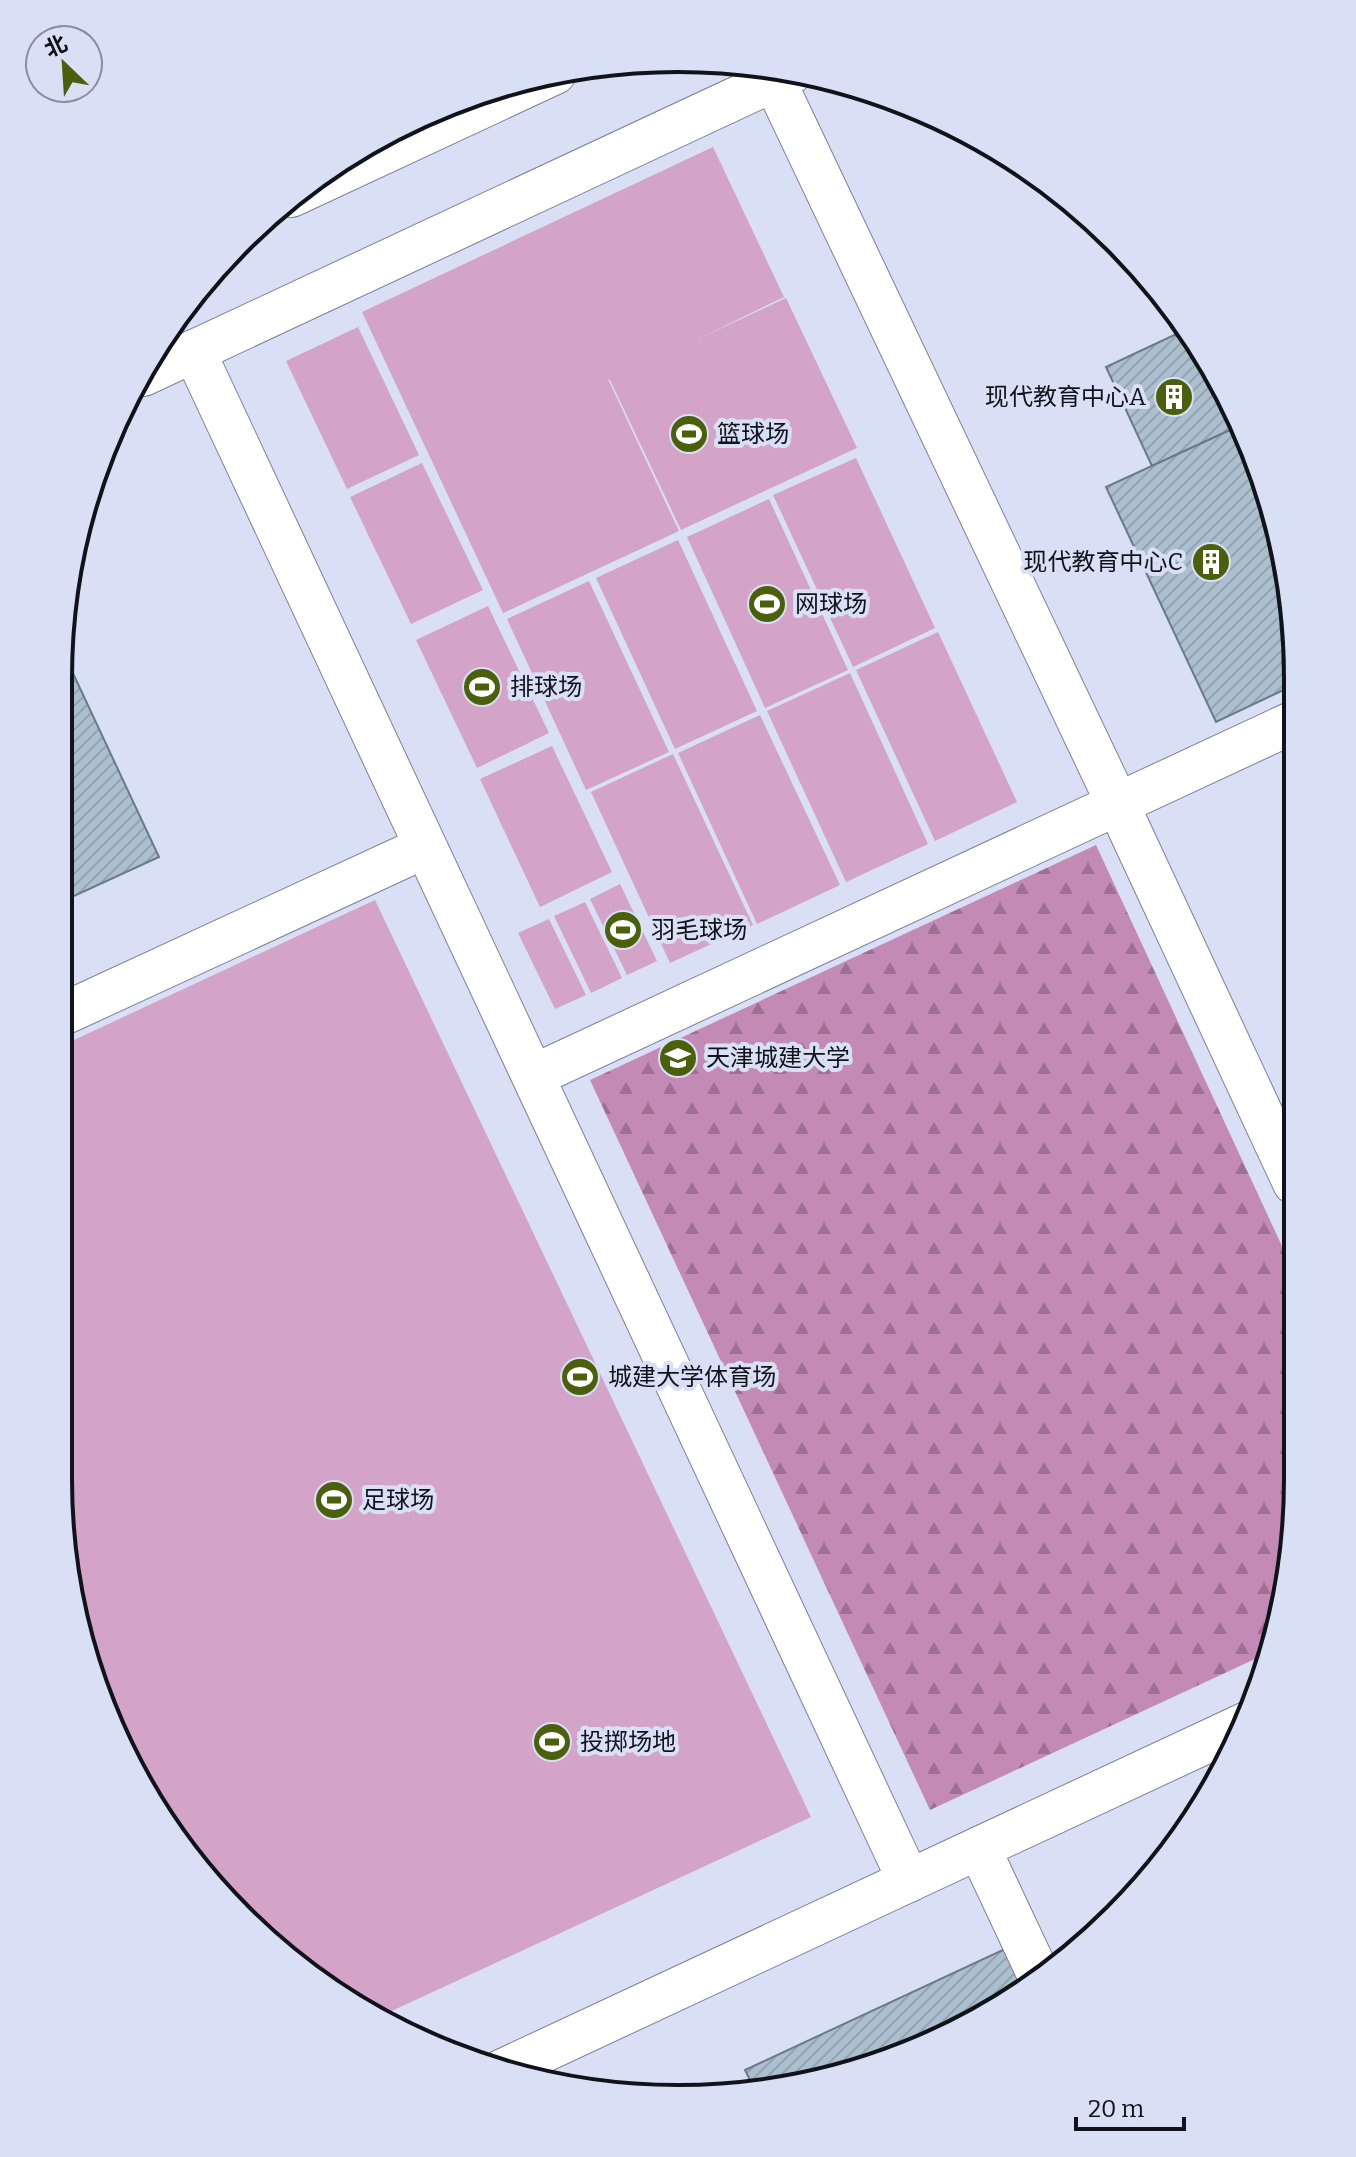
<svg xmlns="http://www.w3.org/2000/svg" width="1356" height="2157" viewBox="0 0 1356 2157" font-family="Bitter,'Noto Sans SC',serif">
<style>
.forest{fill:url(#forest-firs)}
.garden{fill:#d3a4c7}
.building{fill:url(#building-hatch);stroke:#697a89;stroke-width:2}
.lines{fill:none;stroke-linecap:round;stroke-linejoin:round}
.minor-casing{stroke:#7d8196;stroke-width:44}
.minor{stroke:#fff;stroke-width:42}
.labels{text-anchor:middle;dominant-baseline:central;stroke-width:8;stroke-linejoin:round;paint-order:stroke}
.poi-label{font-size:24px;fill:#11131a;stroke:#d9dff5;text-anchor:start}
.rim{fill:none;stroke:#11131a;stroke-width:4}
</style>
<defs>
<pattern id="forest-firs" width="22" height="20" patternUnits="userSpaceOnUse" patternTransform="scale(2)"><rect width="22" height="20" fill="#c48ab6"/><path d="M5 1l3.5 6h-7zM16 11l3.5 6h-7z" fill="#9e7093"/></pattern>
<pattern id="building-hatch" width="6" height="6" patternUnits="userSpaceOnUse" patternTransform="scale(2)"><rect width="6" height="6" fill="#acbfcf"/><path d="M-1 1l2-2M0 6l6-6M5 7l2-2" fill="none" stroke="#93a3b1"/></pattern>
</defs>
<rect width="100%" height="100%" fill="#d9dff5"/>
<path class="forest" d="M1096,845L1294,1272L1293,1559L1268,1653L930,1810L590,1080Z"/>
<g class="garden">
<path d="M713,147L784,297L698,339L786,298L857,448L681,530L610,380L608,379L679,531L503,613L362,312Z"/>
<path d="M358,327L419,455L347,489L286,361Z"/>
<path d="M856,458L935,628L853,667L773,495Z"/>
<path d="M422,463L483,590L411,624L350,497Z"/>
<path d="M769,499L848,670L765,708L687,537Z"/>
<path d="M678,540L757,711L675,749L596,578Z"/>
<path d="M589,581L669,752L586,790L507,619Z"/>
<path d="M488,606L549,733L477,768L416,640Z"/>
<path d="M938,632L1017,802L935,841L856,670Z"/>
<path d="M850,673L928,844L846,882L767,711Z"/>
<path d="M760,715L840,885L757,924L678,753Z"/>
<path d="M552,746L612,872L540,907L480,779Z"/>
<path d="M673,754L753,925L670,963L591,792Z"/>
<path d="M620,884L657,961L627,975L590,899Z"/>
<path d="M375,900L811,1817L383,2015L300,1971L163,1824L91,1678L58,1479L61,1046Z"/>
<path d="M585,902L622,978L591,993L554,916Z"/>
<path d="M549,919L586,995L555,1009L518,933Z"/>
</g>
<g class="building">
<path d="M1187,329L1215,368L1241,425L1152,466L1106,367Z"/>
<path d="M1241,425L1265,479L1297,637L1296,684L1216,722L1106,487Z"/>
<path d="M63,652L159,857L61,902Z"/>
<path d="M1007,1948L1027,1990L1022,1995L839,2078L753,2086L745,2070Z"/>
</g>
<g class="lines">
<defs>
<g id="minor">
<path d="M774,80L1118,805L1294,1183"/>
<path d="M291,196L555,73"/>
<path d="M194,351L909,1881"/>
<path d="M143,375L792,72"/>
<path d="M61,1015L425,847"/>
<path d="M533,1076L1296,721"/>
<path d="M979,1848L1040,1978"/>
<path d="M501,2071L1247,1723"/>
</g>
</defs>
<use href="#minor" class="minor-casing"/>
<use href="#minor" class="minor"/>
</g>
<defs>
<symbol id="building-disc" viewBox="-11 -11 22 22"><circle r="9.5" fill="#4a600c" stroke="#d9dff5"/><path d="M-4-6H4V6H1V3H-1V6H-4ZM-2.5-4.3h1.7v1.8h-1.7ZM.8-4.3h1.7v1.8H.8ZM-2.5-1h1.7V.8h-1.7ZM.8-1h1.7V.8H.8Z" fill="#fff"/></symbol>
<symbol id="stadium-disc" viewBox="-11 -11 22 22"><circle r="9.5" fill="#4a600c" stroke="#d9dff5"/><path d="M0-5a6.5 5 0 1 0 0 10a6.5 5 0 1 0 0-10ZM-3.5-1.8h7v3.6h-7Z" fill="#fff"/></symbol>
<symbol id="university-disc" viewBox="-11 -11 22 22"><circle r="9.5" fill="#4a600c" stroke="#d9dff5"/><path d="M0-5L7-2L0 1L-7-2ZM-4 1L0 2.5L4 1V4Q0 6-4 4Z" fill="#fff"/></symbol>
</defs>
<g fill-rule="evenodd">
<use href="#building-disc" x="1152" y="375" width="44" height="44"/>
<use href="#stadium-disc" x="667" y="412" width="44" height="44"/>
<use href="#building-disc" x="1189" y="540" width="44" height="44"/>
<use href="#stadium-disc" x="745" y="582" width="44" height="44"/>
<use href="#stadium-disc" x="460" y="665" width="44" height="44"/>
<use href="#stadium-disc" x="601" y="908" width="44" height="44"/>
<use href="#university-disc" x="656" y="1036" width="44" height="44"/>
<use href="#stadium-disc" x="558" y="1355" width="44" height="44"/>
<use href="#stadium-disc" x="312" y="1478" width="44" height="44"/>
<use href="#stadium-disc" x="530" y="1720" width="44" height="44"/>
</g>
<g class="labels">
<g class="poi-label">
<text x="1146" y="397" text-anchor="end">现代教育中心A</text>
<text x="717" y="434">篮球场</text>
<text x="1183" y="562" text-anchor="end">现代教育中心C</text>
<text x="795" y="604">网球场</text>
<text x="510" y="687">排球场</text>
<text x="651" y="930">羽毛球场</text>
<text x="706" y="1058">天津城建大学</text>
<text x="608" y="1377">城建大学体育场</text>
<text x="362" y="1500">足球场</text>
<text x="580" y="1742">投掷场地</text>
</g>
</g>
<path d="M0 0H1356V2157H0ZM678 72H678A606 606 0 0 1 1284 678V1479A606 606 0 0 1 678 2085H678A606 606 0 0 1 72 1479V678A606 606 0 0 1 678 72Z" fill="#d9dff5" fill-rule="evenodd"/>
<path class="rim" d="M678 72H678A606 606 0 0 1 1284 678V1479A606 606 0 0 1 678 2085H678A606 606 0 0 1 72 1479V678A606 606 0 0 1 678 72Z"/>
<g transform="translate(64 64) rotate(335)"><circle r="38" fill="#d9dff5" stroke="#898d9d" stroke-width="2"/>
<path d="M0-6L14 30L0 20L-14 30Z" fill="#4a600c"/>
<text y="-12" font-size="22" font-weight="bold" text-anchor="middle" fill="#11131a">北</text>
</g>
<path d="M1076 2117v12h108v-12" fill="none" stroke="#11131a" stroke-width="4"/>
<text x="1088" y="2117" font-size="24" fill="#11131a" stroke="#d9dff5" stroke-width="6" paint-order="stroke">20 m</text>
</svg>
